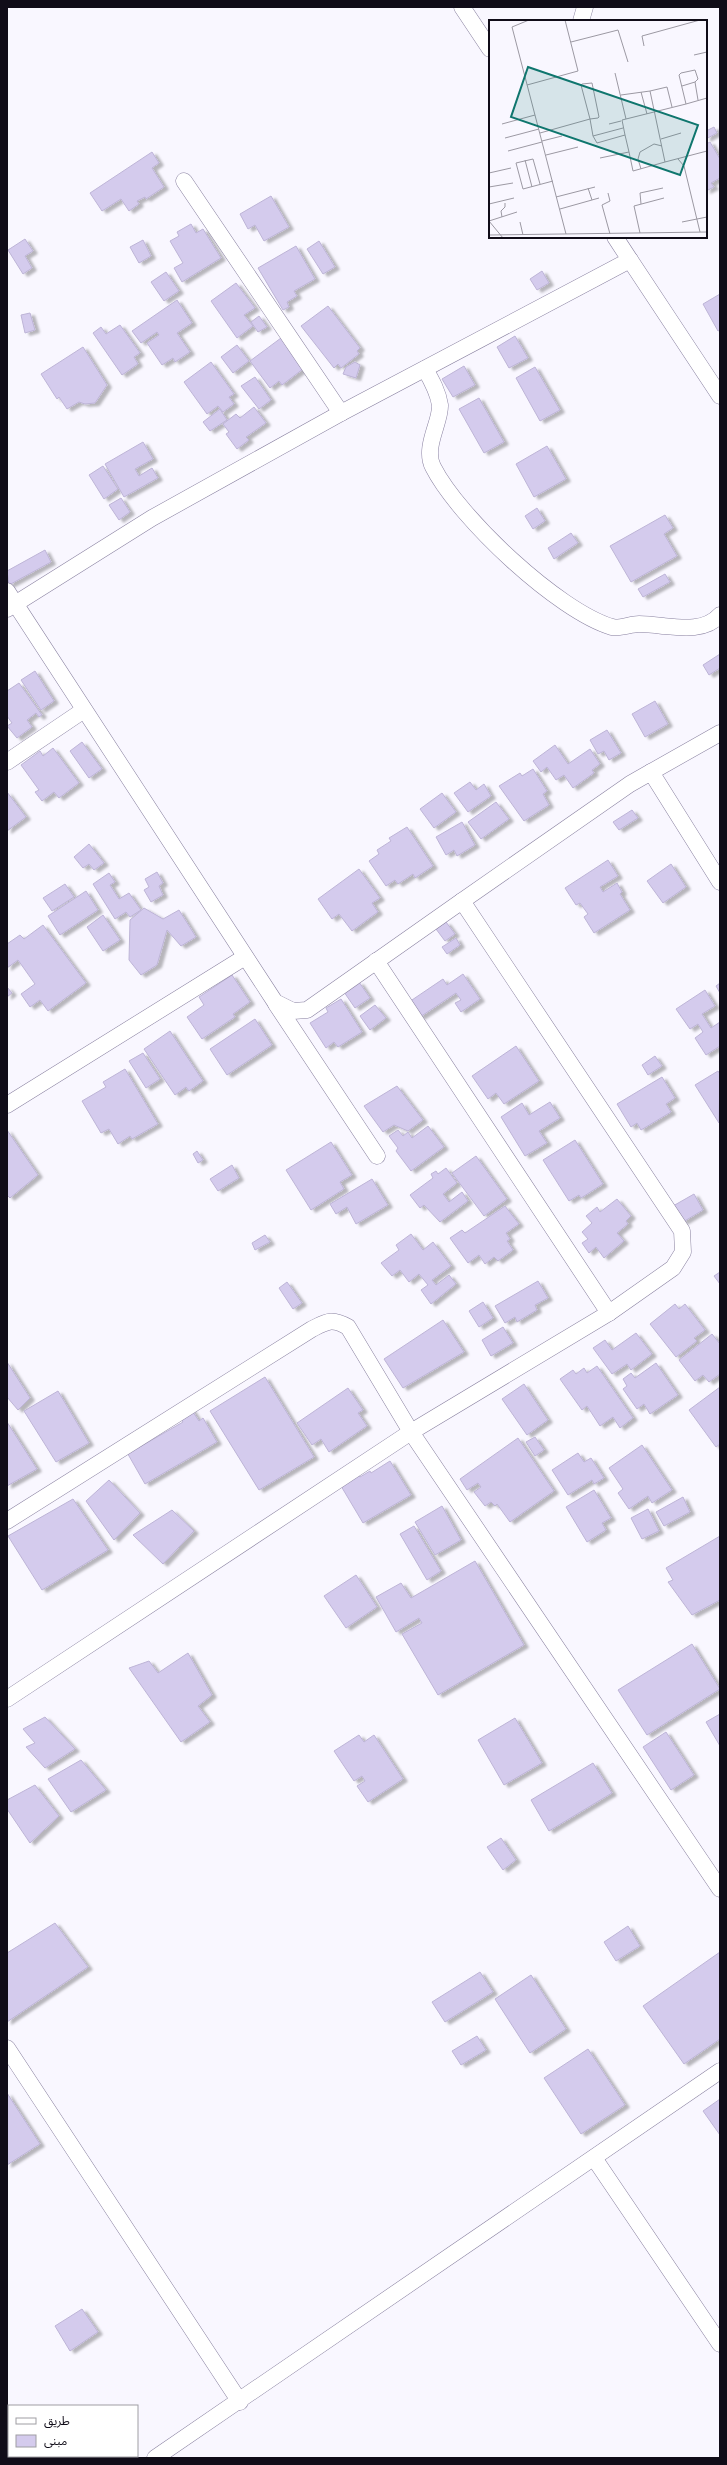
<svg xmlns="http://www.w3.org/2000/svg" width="727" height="2465" viewBox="0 0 727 2465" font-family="Commissioner,'Noto Sans Arabic',sans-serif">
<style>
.building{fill:#d4cbed;stroke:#bdb4d6;filter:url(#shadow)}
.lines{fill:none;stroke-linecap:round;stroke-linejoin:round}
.street-casing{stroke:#8981a0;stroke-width:17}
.street{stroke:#fff;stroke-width:16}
.inset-road{fill:none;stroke:#9c99a3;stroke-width:1}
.view{fill:#0f766e;fill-opacity:0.15;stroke:#0f766e;stroke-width:2}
.inset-edge{fill:none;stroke:#100c18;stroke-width:2}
</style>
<defs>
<filter id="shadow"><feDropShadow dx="4.5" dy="2.5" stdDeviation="1" flood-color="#0004"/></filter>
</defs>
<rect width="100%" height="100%" fill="#f9f7ff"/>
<g class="building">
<path d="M714,127L717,133L706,139V131Z"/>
<path d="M710,142L720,159V178L711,183L714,187L706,191V144Z"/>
<path d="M152,152L159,163L152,168L164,187L146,199L145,197L137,201L139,204L129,211L121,199L102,211L90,193Z"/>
<path d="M271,196L289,227L264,241L255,225L248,229L240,214Z"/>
<path d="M191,224L196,233L203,229L221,258L182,282L174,268L183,263L170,241L179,236L177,232Z"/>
<path d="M25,239L33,251L25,256L32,268L23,274L8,250Z"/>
<path d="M143,240L151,256L139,263L130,247Z"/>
<path d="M319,241L335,267L323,274L307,249Z"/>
<path d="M296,246L315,279L294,291L297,296L287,302L289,307L283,310L258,268Z"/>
<path d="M542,271L549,283L537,290L530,279Z"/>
<path d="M166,272L179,291L164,301L151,282Z"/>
<path d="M236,283L255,308L244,315L253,326L237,338L211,301Z"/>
<path d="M720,294V330L718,331L703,304Z"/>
<path d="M177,300L192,323L177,333L190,352L175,362L173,358L162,365L147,343L159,335L157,332L141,343L132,331Z"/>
<path d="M328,306L360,348L357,351L359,354L341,368L338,364L334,368L301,326Z"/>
<path d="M30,313L35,330L25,333L21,315Z"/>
<path d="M259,316L267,327L258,332L251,322Z"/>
<path d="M120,325L140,353L134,357L138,364L122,375L93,333L101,327L106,334Z"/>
<path d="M515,336L528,358L509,368L497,347Z"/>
<path d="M281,338L303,369L282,385L279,381L270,388L250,361Z"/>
<path d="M237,345L249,361L233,373L221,357Z"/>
<path d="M83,347L107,385L95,403L85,404L79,402L67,409L59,397L57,399L41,374Z"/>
<path d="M211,362L234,394L229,397L234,404L223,412L218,406L207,414L184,382Z"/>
<path d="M355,362L360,365L356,378L343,374L346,367Z"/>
<path d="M464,366L475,385L453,397L442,379Z"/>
<path d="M535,367L560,410L540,421L516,378Z"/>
<path d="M255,377L271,400L259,409L241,386Z"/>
<path d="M479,398L504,442L484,453L459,409Z"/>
<path d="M254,407L266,423L246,437L249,440L237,449L226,434L229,432L223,424L236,414L240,418Z"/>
<path d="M220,409L227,420L210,431L203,422Z"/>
<path d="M143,442L153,459L135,469L139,476L152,468L158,478L124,497L105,464Z"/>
<path d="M547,446L566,479L534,497L516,464Z"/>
<path d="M103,466L118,489L104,499L89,475Z"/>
<path d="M121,498L130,512L119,520L109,505Z"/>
<path d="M537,508L545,521L533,529L525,516Z"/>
<path d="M665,515L673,528L664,534L677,556L631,582L610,546Z"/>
<path d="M571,533L578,543L554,559L548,548Z"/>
<path d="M45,550L51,562L9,585L7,571Z"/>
<path d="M665,574L670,582L643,597L638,589Z"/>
<path d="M720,654V668L709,675L703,665Z"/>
<path d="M35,671L54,701L41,710L21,680Z"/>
<path d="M19,683L42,715L39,717L36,713L27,720L32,727L17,738L7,726L12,723L7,716V691Z"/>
<path d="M655,701L668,724L645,737L632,714Z"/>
<path d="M607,730L621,753L609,760L604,751L598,754L590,740Z"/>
<path d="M82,742L102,769L89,778L70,751Z"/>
<path d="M555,745L568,764L590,749L600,764L592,770L594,773L573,788L564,775L556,780L547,767L541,772L533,761Z"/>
<path d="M53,748L79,783L59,798L54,792L42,801L35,792L39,790L21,765L40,751L43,756Z"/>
<path d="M533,769L547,791L543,794L549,805L524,821L499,786L520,773L522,776Z"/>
<path d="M470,782L476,790L484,784L491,796L468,812L454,793Z"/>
<path d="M7,792L26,817L7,831Z"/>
<path d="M442,793L456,812L434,828L420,809Z"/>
<path d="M496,802L509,819L481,839L468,822Z"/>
<path d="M632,810L638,818L619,830L613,822Z"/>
<path d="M462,822L475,845L457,856L454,850L446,855L436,837Z"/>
<path d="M407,827L433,866L415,878L413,874L398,884L395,880L386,886L369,861L379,854L377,850L391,841L389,838Z"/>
<path d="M89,844L104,863L94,870L89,864L83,868L74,857Z"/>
<path d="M608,860L618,876L600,887L603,892L617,883L622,892L620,894L630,910L594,933L584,917L588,914L580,903L576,905L565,888Z"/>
<path d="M671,864L686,887L663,903L647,881Z"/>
<path d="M359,869L380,898L372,903L378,912L352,931L339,914L332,919L318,899Z"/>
<path d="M157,872L163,883L159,886L163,895L151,902L144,890L149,887L145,879Z"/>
<path d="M109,873L115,882L110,885L119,899L129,893L141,910L130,917L126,912L115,919L93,884Z"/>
<path d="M65,884L74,897L52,911L43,898Z"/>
<path d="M86,891L98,910L60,935L48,916Z"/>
<path d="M144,908L163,919L179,910L196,937L181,946L167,930L157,965L141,975L129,960L130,920Z"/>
<path d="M103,915L120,940L103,951L87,927Z"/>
<path d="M446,922L455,934L445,941L436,929Z"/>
<path d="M43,925L86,983L48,1011L40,1000L30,1007L21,994L35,984L18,960L7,968V944L20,935L24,939Z"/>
<path d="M456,938L460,945L447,954L442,947Z"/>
<path d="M463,974L480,999L461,1012L455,1003L461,1000L456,993L420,1017L409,1002L443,979L447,985Z"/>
<path d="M232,975L250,1002L233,1014L235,1017L202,1039L187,1017L204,1005L199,997Z"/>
<path d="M359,982L370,998L355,1008L344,992Z"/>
<path d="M720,983V993L716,986Z"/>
<path d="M7,987L12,993L7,997Z"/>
<path d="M705,990L715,1006L702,1014L711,1028L720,1022V1046L706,1055L695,1038L703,1032L698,1024L690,1029L676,1009Z"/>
<path d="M341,999L362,1032L338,1047L334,1042L326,1048L310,1023L328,1012L326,1008Z"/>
<path d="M375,1005L386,1018L370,1030L360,1016Z"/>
<path d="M255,1019L272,1045L227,1075L210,1049Z"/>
<path d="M170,1031L203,1081L189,1091L186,1087L175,1095L144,1049Z"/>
<path d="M516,1046L539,1081L504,1104L496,1093L488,1099L472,1076Z"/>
<path d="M143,1053L160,1079L146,1088L129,1061Z"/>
<path d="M655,1056L662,1066L648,1075L642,1065Z"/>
<path d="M125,1069L158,1124L132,1139L130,1136L118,1144L109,1129L101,1133L82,1101L106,1087L103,1082Z"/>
<path d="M718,1071L720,1074L719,1123L695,1085Z"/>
<path d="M662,1077L675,1098L666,1104L671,1112L641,1130L637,1123L631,1127L617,1104Z"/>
<path d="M397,1086L423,1120L408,1131L394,1125L383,1132L364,1106Z"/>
<path d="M550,1102L560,1118L539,1131L547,1143L525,1156L501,1117L522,1103L529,1115Z"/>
<path d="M428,1126L444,1147L411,1171L396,1151L398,1148L389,1136L398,1130L403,1136L408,1132L412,1138Z"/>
<path d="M7,1130L38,1175L10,1198L7,1195Z"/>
<path d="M575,1140L603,1184L581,1198L579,1195L569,1201L543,1160Z"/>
<path d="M331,1142L352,1175L340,1182L344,1189L311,1210L286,1170Z"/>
<path d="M197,1151L203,1160L198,1163L193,1154Z"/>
<path d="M476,1156L507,1199L484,1216L452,1173Z"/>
<path d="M232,1165L239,1178L218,1191L210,1179Z"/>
<path d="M446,1168L457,1183L443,1194L449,1202L462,1192L468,1201L440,1222L424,1205L420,1208L410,1195L433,1178L431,1174L436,1171L438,1174Z"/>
<path d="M372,1179L388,1205L356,1224L347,1207L336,1214L330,1204Z"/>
<path d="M694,1194L703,1210L683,1222L673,1206Z"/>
<path d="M617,1199L631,1216L626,1221L628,1224L617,1233L624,1241L604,1258L596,1247L589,1253L582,1243L588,1239L582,1232L592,1223L586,1216L597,1207L600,1212Z"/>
<path d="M505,1206L519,1224L506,1233L510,1239L507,1241L513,1250L498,1261L494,1257L485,1264L479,1255L468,1263L450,1238L462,1230L465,1233Z"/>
<path d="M411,1234L423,1250L433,1242L451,1266L432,1280L436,1285L449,1275L456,1284L431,1304L421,1290L428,1285L419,1274L409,1282L400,1270L392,1276L381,1263L399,1250L396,1245Z"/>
<path d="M265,1235L270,1242L255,1250L252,1243Z"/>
<path d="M720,1272V1284L714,1276Z"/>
<path d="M538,1281L548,1298L535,1305L537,1310L517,1322L515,1317L505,1323L495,1306Z"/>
<path d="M287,1282L302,1303L293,1309L279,1288Z"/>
<path d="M483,1302L493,1318L479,1327L469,1311Z"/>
<path d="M675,1304L679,1309L685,1304L705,1330L694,1338L697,1341L676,1357L650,1324Z"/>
<path d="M443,1320L464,1352L403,1388L384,1359Z"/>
<path d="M503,1327L513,1343L491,1356L482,1340Z"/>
<path d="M636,1333L652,1354L631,1370L627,1364L612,1374L593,1348L605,1340L612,1350Z"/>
<path d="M712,1334L720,1344V1374L709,1382L703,1375L695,1381L679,1360Z"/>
<path d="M7,1362L30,1398L18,1410L7,1397Z"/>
<path d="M656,1363L678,1395L650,1414L644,1404L637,1409L623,1389L627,1386L623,1379L631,1373L635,1378Z"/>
<path d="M597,1366L633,1418L620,1428L613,1417L600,1426L587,1406L582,1410L560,1379L573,1370L576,1374L584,1368L587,1373Z"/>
<path d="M265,1377L314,1457L259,1490L210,1411Z"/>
<path d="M524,1384L548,1420L527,1435L502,1399Z"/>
<path d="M720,1387V1444L716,1447L689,1410Z"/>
<path d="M348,1388L363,1410L358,1413L367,1426L329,1452L321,1439L312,1445L297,1423Z"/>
<path d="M58,1391L89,1443L56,1462L24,1411Z"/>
<path d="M191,1409L199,1421L203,1418L217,1442L145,1484L125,1449L135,1443L138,1448L183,1422L179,1416Z"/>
<path d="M7,1422L37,1469L7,1486Z"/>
<path d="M535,1437L544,1450L535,1456L526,1442Z"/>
<path d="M518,1438L554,1491L510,1522L497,1504L495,1506L491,1502L485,1506L474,1492L481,1487L478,1483L467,1490L460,1479Z"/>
<path d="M642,1445L672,1490L652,1503L648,1496L629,1509L618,1493L623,1489L609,1468Z"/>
<path d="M578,1453L584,1462L591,1458L604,1478L594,1484L592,1480L568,1495L552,1470Z"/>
<path d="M390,1461L411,1495L363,1523L341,1486L359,1475L360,1477L370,1471L371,1473Z"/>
<path d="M109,1480L140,1513L114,1540L86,1501Z"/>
<path d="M594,1490L611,1518L602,1523L606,1530L587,1542L566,1507Z"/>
<path d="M683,1497L690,1512L664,1526L656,1512Z"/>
<path d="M73,1499L108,1550L42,1590L8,1536Z"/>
<path d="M442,1506L461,1540L435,1555L415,1522Z"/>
<path d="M648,1509L659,1531L642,1539L631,1518Z"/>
<path d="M172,1510L194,1531L163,1564L133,1535Z"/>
<path d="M414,1526L441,1571L427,1580L400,1534Z"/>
<path d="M720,1536V1600L692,1615L668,1582L673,1580L666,1568Z"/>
<path d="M475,1561L524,1645L438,1695L402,1634L422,1623L419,1618L396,1632L376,1597L401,1583L411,1598Z"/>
<path d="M356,1575L377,1607L346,1628L324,1596Z"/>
<path d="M692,1644L720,1689L647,1735L618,1690Z"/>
<path d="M188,1653L212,1695L198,1706L210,1722L181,1742L129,1668L149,1661L158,1673Z"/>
<path d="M720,1714V1746L706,1722Z"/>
<path d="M45,1717L75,1749L45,1768L26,1747L35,1743L23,1729Z"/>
<path d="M515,1718L542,1763L504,1785L478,1740Z"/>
<path d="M666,1732L694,1775L671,1790L643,1747Z"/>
<path d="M359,1735L364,1742L374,1735L403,1779L368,1802L357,1786L365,1781L362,1776L354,1781L334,1751Z"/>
<path d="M81,1760L106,1790L71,1812L48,1779Z"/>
<path d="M593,1763L612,1793L549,1831L531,1800Z"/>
<path d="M35,1785L59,1816L30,1843L7,1809V1800Z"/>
<path d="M501,1838L516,1860L503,1870L487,1847Z"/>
<path d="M55,1923L88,1967L7,2022V1953Z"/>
<path d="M628,1926L640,1946L616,1961L604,1942Z"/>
<path d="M720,1952V2039L684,2064L643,2006Z"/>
<path d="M480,1972L493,1992L445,2022L432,2002Z"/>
<path d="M531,1975L566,2029L530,2053L495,1999Z"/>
<path d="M477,2036L486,2050L461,2065L452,2051Z"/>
<path d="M588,2049L625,2105L581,2134L544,2078Z"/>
<path d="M7,2093L40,2144L7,2165Z"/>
<path d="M720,2099V2135L703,2111Z"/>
<path d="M82,2309L98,2332L70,2351L55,2326Z"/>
</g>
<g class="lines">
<defs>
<g id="street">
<path d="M462,7L490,49"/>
<path d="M581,21L585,7"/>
<path d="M184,181L341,413"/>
<path d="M630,260L720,396"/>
<path d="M425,369C432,381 438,392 440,405C441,422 423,447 433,467C459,518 558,611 612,627C619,629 631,624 639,624C646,624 655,625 663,626C682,628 706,631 720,615"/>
<path d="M7,591L275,1002L293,1011L307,1010L462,901L682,1231L683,1252L673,1268L609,1313L411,1432L7,1699"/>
<path d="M7,609L152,518L341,413L630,260L615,237"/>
<path d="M7,762L84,710"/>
<path d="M651,772L720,733"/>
<path d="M462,901L630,784L651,772L720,882"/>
<path d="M376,961L609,1313"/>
<path d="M276,1004L377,1156"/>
<path d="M7,1105L245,957"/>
<path d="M7,1521L312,1329C328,1321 332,1318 348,1327L411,1432L720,1889"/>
<path d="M7,2048L240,2402"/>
<path d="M594,2158L720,2344"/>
<path d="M155,2458L720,2071"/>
</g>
</defs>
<use href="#street" class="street-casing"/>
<use href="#street" class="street"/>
</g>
<g transform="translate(489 20)">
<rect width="218" height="218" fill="#f9f7ff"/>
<path class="inset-road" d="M40,0L23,7L77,214M82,22L129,10L139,42M155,26L153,16L211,0M205,35L218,32M126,53L137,99M38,65L89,51L76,0M193,66L206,62M161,71L178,67L183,87M152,72L158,94M132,75L161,71L176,142L218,131M197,84L218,78M13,104L46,95M120,104L132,101M51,113L101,99L109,98L110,97L103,63L93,64L92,65L101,99L104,116L108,123L136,115L133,100L197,84L190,55L192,53L206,50L209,59L206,62L209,80M104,116L134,108M16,118L50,109M172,119L192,113M53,121L73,116M19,131L53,122M140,132L144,151L176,142M57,135L89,127M111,138L140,132L136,115M189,139L195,146L211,212M36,140L43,167M152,149L149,139L151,132L165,124L173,126M0,153L22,148M51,164L44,139L27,143L34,169L64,161M0,167L24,163M99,168L103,180M119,173L121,181L113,185L121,214M67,177L106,167M0,184L25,178M152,184L151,173L174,168M71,189L110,178M13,197L12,191L16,187V183M0,201L28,192M0,201L14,218M31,202L34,215M193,202L218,197M151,213L145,186L175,178M0,215L218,212"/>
<path class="view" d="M39,47L209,105L191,155L22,97Z"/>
<rect width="218" height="218" class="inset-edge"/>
</g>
<rect width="727" height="2465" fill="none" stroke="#100c18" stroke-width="16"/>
<rect x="8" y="2405" width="130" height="52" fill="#ffffff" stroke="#9f9ea3"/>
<rect x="16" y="2418" width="20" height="6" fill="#ffffff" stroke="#9f9ea3"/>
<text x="44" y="2425" font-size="12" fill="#100c18">طريق</text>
<rect x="16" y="2435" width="20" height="12" fill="#d4cbed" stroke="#9f9ea3"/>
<text x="44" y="2445" font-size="12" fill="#100c18">مبنى</text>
</svg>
